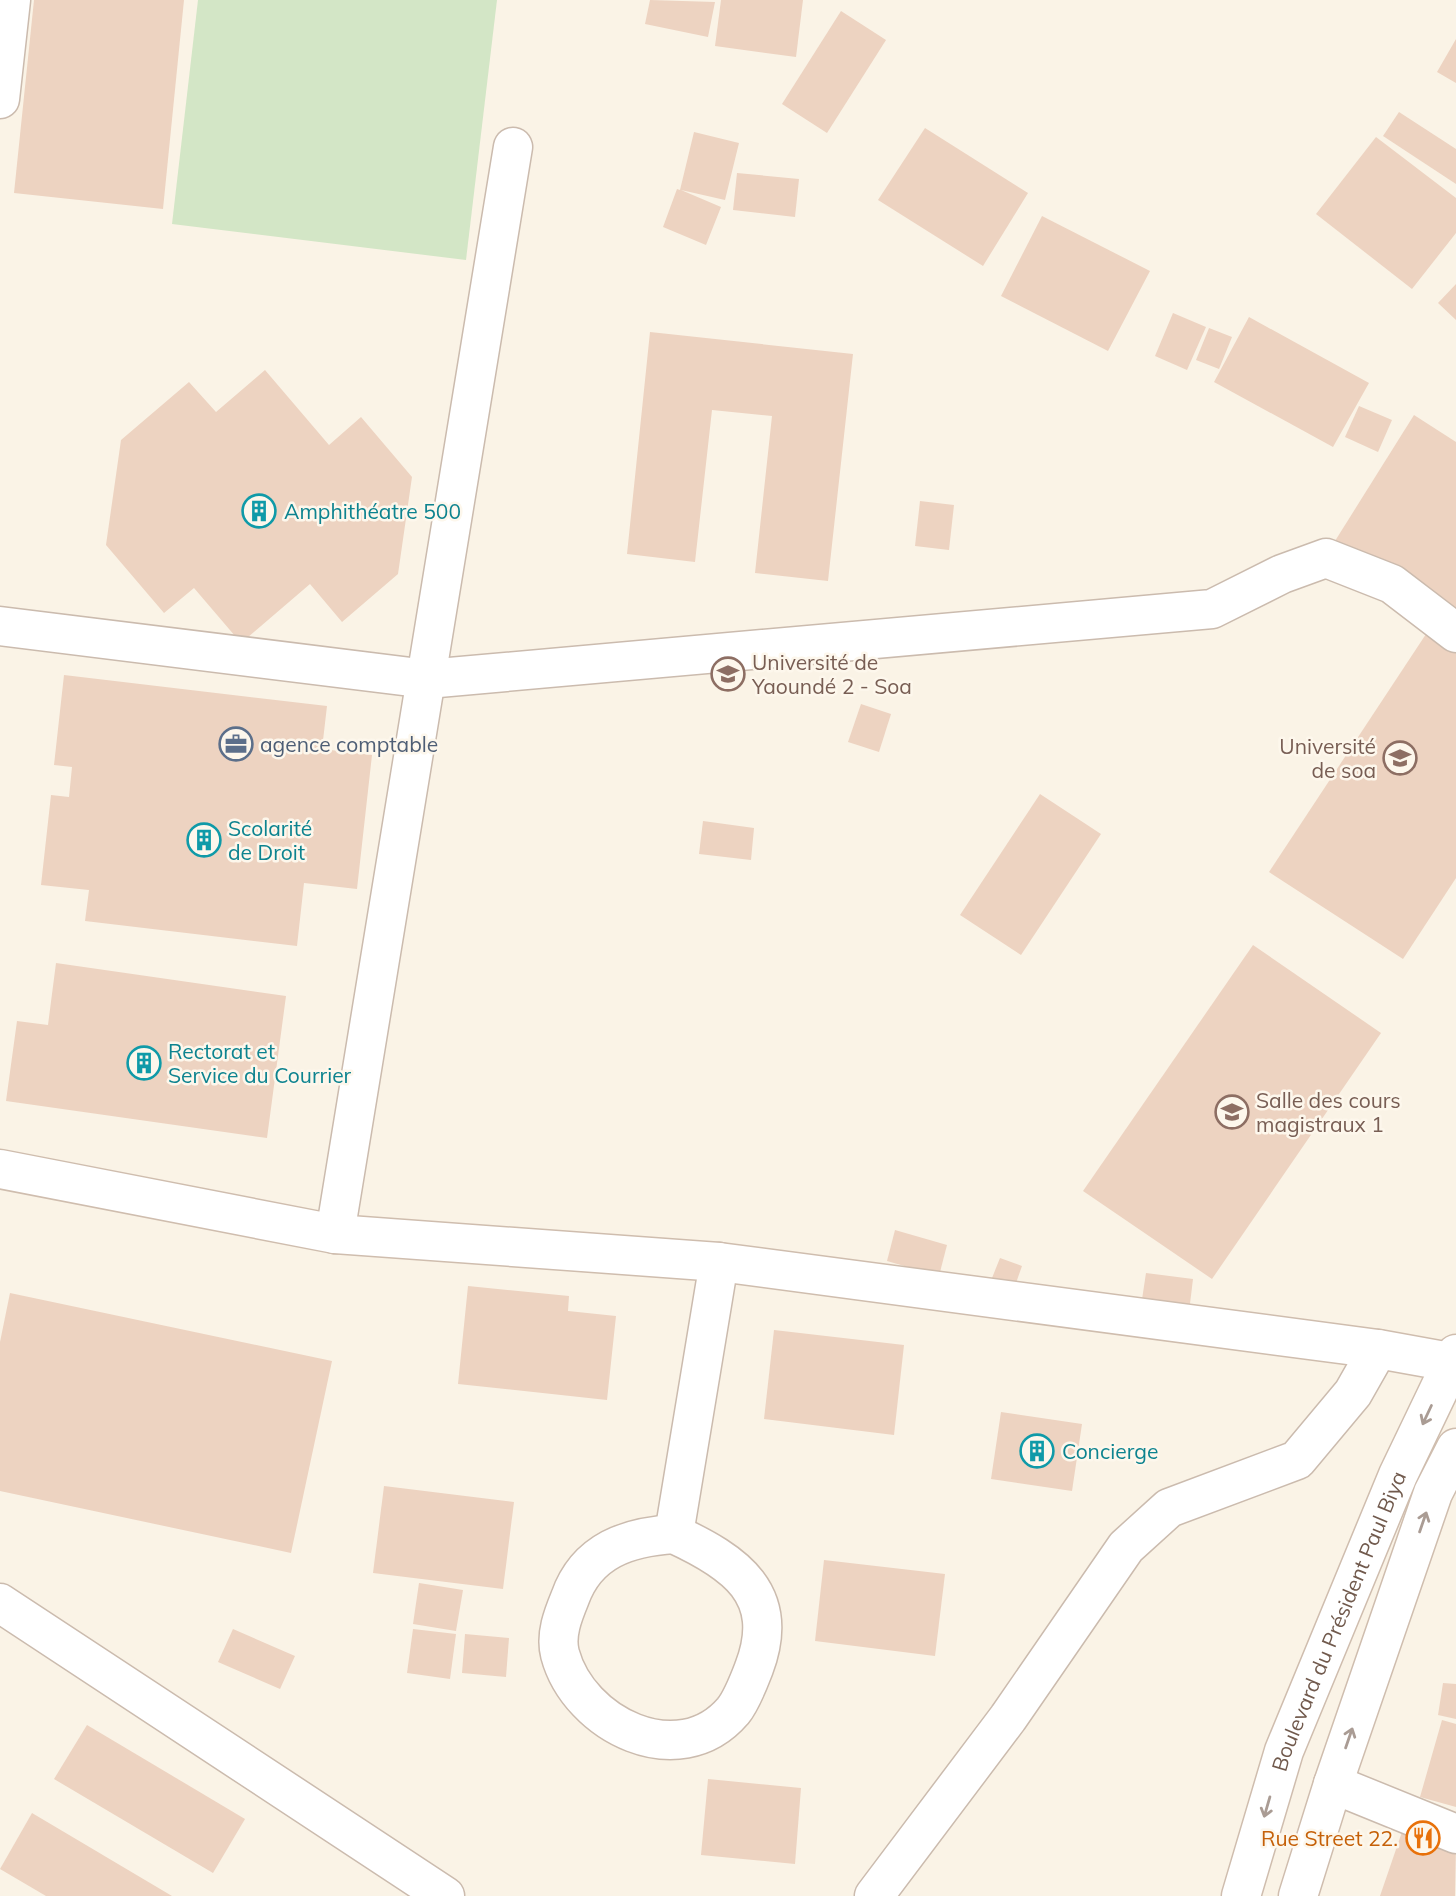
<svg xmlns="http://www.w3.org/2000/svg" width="1456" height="1896" viewBox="0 0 1456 1896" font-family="Mulish,sans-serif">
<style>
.green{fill:#d3e6c6}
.building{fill:#edd3c1}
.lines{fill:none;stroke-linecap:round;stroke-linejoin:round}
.street-casing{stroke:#cbbbae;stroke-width:41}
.secondary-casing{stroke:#cfbdae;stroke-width:41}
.street{stroke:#fff;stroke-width:38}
.secondary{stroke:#fff;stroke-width:38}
.oneway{stroke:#aa9c94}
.labels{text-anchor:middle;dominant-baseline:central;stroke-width:5;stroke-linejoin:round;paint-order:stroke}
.culture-label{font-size:21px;fill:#0d838f;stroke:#fdf7ec;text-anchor:start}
.education-label{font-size:21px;fill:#785e54;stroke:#fdf7ec;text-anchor:start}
.service-label{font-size:21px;fill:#4e5e75;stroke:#fdf7ec;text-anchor:start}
.street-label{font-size:21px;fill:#715a4d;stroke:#fdf7ec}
.food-label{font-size:21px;fill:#c56008;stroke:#fdf7ec;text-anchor:end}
</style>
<rect width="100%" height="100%" fill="#faf3e6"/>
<path class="green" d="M198,0H497L466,260L172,224Z"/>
<g class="building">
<path d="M34,0H184L163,209L14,193Z"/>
<path d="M650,0L715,2L708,37L645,24Z"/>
<path d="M721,0H803L796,57L715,46Z"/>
<path d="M841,11L886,40L827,133L782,104Z"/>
<path d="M1456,39V83L1437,72Z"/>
<path d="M1399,112L1456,149V184L1383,136Z"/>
<path d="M925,128L1028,193L983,266L878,200Z"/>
<path d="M694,132L739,143L725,200L681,190L721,207L706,245L663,227L677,189L680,190Z"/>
<path d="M1376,137L1456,198V233L1412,289L1316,214Z"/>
<path d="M737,173L799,179L795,217L733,210Z"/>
<path d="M1042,216L1150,271L1108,351L1001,296Z"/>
<path d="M1456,284V320L1438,303Z"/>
<path d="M1173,313L1206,327L1187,370L1155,356Z"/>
<path d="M1249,317L1369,383L1333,447L1214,382Z"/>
<path d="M1209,328L1232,337L1219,369L1196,360Z"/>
<path d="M650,332L853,354L828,581L755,573L772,416L712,410L695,562L627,554Z"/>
<path d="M265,370L329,445L361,417L412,477L398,574L342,622L310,584L241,643L194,588L164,613L106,545L121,440L189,382L216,412Z"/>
<path d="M1359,406L1392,420L1378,452L1345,437Z"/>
<path d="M1414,415L1456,442V618L1335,541Z"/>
<path d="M920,501L954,505L949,550L915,546Z"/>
<path d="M1430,628L1456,645V878L1403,959L1269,872Z"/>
<path d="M64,675L327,706L322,749L372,755L357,889L304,883L297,946L85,921L89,890L41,885L51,795L69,797L72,767L54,765Z"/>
<path d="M861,704L891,714L879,752L848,742Z"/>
<path d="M1040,794L1101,834L1021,955L960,915Z"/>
<path d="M703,821L754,828L751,860L699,854Z"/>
<path d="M1253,945L1381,1033L1212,1279L1083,1191Z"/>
<path d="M56,963L286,996L267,1138L6,1101L17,1021L48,1025Z"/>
<path d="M895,1230L947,1245L939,1276L887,1261Z"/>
<path d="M1000,1258L1022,1266L1011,1297L988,1288Z"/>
<path d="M1146,1273L1193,1279L1189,1312L1141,1306Z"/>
<path d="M468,1286L569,1296L568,1311L616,1316L607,1400L458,1384Z"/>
<path d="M10,1293L332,1361L291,1553L0,1491V1342Z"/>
<path d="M774,1330L904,1345L894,1435L764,1419Z"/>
<path d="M1001,1412L1082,1424L1072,1491L991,1479Z"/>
<path d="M384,1486L514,1502L503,1589L373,1573Z"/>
<path d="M824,1560L945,1574L935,1656L815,1641Z"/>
<path d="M419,1583L463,1590L456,1631L413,1624Z"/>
<path d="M233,1629L295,1656L280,1689L218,1662Z"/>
<path d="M413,1629L456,1634L450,1679L407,1673Z"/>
<path d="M465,1634L509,1638L506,1677L462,1673Z"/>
<path d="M1443,1683L1456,1684V1719L1438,1715Z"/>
<path d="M1442,1720L1456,1724V1807L1420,1797Z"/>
<path d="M87,1725L245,1819L213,1873L54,1779Z"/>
<path d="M708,1779L801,1788L795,1864L701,1855Z"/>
<path d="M32,1813L172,1896H46L0,1869Z"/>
<path d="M1404,1826L1456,1844L1455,1896H1380Z"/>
</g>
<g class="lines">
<defs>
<g id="street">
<path d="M0,99L11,0"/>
<path d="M0,626L427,679L1212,609L1282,574L1326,558L1392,584L1456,633"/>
<path d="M335,1234L513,147"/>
<path d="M674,1534C735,1562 782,1594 754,1668C749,1681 742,1700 733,1711C679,1774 579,1725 560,1654C555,1635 563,1615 570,1598C587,1550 628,1537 674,1534Z"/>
<path d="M674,1534L719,1262"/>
<path d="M0,1603L445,1896"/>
<path d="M1333,1784L1456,1834"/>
<path d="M874,1896L1008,1718L1126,1547L1169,1508L1297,1460L1353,1393L1378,1349"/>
</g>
<g id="secondary">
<path d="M0,1169L335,1234L719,1262L1378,1349L1456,1363"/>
<path id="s1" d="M1241,1896L1284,1751L1398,1475L1456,1354"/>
<path d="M1298,1896L1333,1784L1433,1493L1456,1448"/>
</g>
</defs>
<use href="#street" class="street-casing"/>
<use href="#secondary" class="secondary-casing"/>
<use href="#street" class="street"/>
<use href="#secondary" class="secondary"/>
</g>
<defs><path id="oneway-shaft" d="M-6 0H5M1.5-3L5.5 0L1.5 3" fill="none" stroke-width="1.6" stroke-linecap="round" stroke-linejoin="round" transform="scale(1.75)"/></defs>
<g class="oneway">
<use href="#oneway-shaft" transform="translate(1427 1415) rotate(115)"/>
<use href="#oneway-shaft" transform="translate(1423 1522) rotate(-71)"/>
<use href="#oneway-shaft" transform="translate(1349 1738) rotate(-71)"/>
<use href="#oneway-shaft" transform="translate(1267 1807) rotate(106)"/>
</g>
<defs>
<symbol id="building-ring" viewBox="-11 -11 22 22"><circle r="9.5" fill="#fdf7ec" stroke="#0f9aa8" stroke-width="1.5"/><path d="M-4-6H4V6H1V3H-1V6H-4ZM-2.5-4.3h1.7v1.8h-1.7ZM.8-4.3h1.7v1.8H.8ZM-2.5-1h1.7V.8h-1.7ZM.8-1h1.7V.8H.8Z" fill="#0f9aa8"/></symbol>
<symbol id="university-ring" viewBox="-11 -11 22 22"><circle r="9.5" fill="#fdf7ec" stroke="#8d6e63" stroke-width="1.5"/><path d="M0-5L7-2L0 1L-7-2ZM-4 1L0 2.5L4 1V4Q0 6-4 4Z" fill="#8d6e63"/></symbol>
<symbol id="office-ring" viewBox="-11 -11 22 22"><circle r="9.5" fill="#fdf7ec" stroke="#5c6f8a" stroke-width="1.5"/><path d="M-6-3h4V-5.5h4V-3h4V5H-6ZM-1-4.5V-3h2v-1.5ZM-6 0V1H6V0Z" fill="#5c6f8a"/></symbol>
<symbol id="restaurant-ring" viewBox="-11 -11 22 22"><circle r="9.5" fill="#fdf7ec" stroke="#e8710a" stroke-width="1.5"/><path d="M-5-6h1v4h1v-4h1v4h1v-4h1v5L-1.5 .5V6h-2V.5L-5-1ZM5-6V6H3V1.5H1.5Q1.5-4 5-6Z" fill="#e8710a"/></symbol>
</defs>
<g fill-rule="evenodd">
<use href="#building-ring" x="240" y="492" width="38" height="38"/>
<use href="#university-ring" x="709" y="655" width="38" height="38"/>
<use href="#office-ring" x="217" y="725" width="38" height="38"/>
<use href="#university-ring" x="1381" y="739" width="38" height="38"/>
<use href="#building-ring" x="185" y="821" width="38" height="38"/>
<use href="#building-ring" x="125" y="1044" width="38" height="38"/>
<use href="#university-ring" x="1213" y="1093" width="38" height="38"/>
<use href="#building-ring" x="1018" y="1432" width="38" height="38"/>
<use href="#restaurant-ring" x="1404" y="1819" width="38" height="38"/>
</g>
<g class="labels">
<g class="culture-label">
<text x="284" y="511">Amphithéatre 500</text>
<text x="228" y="828">Scolarité<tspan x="228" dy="24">de Droit</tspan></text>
<text x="168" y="1051">Rectorat et<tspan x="168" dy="24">Service du Courrier</tspan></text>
<text x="1062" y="1451">Concierge</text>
</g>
<g class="education-label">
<text x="752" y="662">Université de<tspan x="752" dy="24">Yaoundé 2 - Soa</tspan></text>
<text x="1376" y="746" text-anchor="end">Université<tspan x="1376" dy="24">de soa</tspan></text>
<text x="1256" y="1100">Salle des cours<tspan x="1256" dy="24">magistraux 1</tspan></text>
</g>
<g class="service-label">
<text x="260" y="744">agence comptable</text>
</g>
<g class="street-label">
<text stroke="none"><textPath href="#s1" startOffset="292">Boulevard du Président Paul Biya</textPath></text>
</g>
<g class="food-label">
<text x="1398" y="1838">Rue Street 22.</text>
</g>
</g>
</svg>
